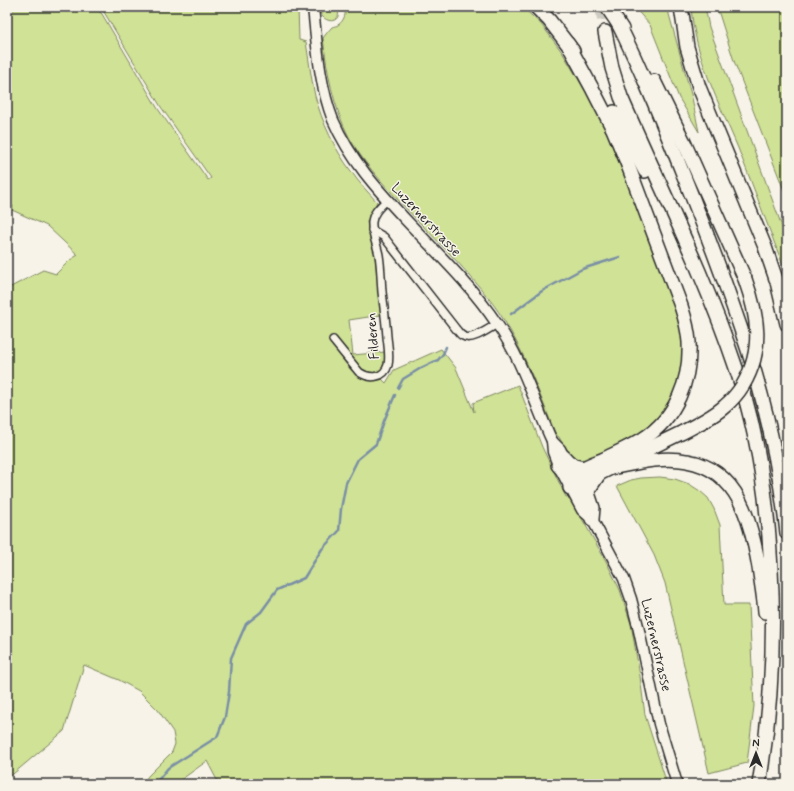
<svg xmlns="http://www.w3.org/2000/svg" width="794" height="791" viewBox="0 0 794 791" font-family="Mynerve,sans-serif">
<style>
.green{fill:#cfe296;stroke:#7d8660}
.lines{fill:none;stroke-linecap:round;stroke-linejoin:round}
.stream{stroke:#7a8fa5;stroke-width:2.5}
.highway-tunnel{stroke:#cecbc2;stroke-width:13;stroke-dasharray:13 6;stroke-linecap:butt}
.street-casing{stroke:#2b2b2b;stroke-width:10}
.secondary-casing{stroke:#2b2b2b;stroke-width:13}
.highway-casing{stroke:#2b2b2b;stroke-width:16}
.street{stroke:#f7f3e8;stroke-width:7}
.secondary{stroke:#f7f3e8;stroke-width:10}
.highway{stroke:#f7f3e8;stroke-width:13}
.highway-bridge-casing{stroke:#2b2b2b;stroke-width:16;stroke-linecap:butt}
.highway-bridge{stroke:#f7f3e8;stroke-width:13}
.labels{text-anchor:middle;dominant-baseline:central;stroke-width:3;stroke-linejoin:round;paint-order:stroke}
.street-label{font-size:14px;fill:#2b2b2b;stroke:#f7f3e8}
</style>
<rect width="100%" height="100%" fill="#f7f3e8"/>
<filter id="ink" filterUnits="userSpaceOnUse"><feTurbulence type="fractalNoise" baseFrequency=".025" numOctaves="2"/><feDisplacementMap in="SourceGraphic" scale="8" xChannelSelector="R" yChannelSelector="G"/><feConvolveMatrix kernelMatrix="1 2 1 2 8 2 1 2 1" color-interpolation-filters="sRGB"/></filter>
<g filter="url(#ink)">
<g class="green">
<path d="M14,7H94L102,14L158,109L208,180L211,178L161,107L101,7H298L299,40L306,42C309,60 311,78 315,96C322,122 335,150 351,171C358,182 368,192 377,202L367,222L374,246L381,315L349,320L353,355L385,352C385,365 381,379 364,373C359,372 340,351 334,346C343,358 351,377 368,379C372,379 377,379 381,378L386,383L394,370L441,349L456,368L474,412L473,403L518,385L542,447L566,497L569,496L606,561L620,590L631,624L640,676L645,715L667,784H219L207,761L175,784H142L148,776L172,752L175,744L173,732L158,710L139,691L119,680L84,665L64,731L7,779V289L43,270L56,274L70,260L78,255L47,226L12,210L13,206L7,202V20Z"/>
<path d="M320,7H337C343,20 330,26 321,15Z"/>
<path d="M344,7H522L541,24L562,52L598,112L629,187L654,253L675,305L684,340L683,368L675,394L666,409L656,421L641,433L630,440L590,459C576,462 572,458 563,448V445L559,437L556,435C538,391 522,343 493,304C465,267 431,235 399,201C381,181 362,161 349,137C333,106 327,72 323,38C326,34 329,30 332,27C334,26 337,26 338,25C344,21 347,13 344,7Z"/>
<path d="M634,7H667L692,98L699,132L679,98L650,25Z"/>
<path d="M691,7H705L709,27L787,240V276C771,234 755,191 738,148C719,103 695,57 691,7Z"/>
<path d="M717,7H787V198L734,61Z"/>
<path d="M660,477L675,479L689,484L700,491L708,498L714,509L720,525L724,605H749L754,706L747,763L709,773L665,583L654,555L617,486L631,480L641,478Z"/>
</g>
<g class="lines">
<g class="stream">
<path d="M7,11L8,7"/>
<path d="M511,314L542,291L582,269L620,257"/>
<path d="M398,388L403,379L421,368L438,360L443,354L446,347"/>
<path d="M155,784L168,768L217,737L225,717L229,692L231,658L246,624L261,612L277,590L304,578L322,549L339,531L341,509L346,483L358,459L376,444L384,421L395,395"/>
</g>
<path class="highway-tunnel" d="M602,7L605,32"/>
<defs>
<g id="street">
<path d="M372,230L384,237L456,329C458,331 460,335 463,336C471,342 490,328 497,324"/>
<path d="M333,340L359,372C369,379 384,379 388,365C390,356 388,346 387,337C386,322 384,307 382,292C381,279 381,267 379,255C377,244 371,233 372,222C373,212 381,206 387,200"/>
</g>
<g id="secondary">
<path d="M313,7C317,45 319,84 333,120C350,159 376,188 405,219C437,253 471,285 497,324C522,359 534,402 552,441L553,452L558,465L582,510L592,519"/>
<path d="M552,441L560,449L590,509L592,519L624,579L631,599L638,626L659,724L677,784"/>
</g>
<g id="highway">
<path d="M536,7L549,20L573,51"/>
<path d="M607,7L622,29"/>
<path d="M681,7L687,47L699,87L765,247L777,282L787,324"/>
<path d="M617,21C646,79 669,139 693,199C713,249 731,299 748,350C767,409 780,471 787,533"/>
<path d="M605,32L612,68L621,97C660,187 705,275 736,368C758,433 768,501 771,569C775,641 771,713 759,784"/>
<path d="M568,44L593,90L613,129L626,160L681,306C685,318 688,329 689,342C691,380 676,418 643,439C630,447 616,453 602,460C592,464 580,468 573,476C570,479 570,484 570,488"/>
<path d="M654,81L683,140L745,279"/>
<path d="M614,112L645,171"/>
<path d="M563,456C569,463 574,467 584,468"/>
<path d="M558,465L571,479L576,481L582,480L599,474L646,450L683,432"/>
<path d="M611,468C636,463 662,456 687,461C739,470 751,522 759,567C761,582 764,597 765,612"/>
<path d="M592,519L593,508L588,493L589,489L599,474"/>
</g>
</defs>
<use href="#street" class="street-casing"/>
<use href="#secondary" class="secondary-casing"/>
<use href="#highway" class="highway-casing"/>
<use href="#street" class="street"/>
<use href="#secondary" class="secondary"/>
<use href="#highway" class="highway"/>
<defs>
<path id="highway-bridge" d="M683,432C698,424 713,417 725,406C732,400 738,393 743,385C764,350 758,315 745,279"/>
</defs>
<use href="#highway-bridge" class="highway-bridge-casing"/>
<use href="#highway-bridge" class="highway-bridge"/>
</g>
</g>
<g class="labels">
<g class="street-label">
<text transform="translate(426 220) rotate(47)">Luzernerstrasse</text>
<text transform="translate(373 336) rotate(-94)">Filderen</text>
<text transform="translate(656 645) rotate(77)">Luzernerstrasse</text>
</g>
</g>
<rect width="794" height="791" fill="none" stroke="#f7f3e8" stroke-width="24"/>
<rect x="12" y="12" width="770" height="767" fill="none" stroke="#2b2b2b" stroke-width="1.5" filter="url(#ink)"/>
<g transform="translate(756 753)" stroke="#f7f3e8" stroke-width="3" paint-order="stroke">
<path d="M0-3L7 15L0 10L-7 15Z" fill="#2b2b2b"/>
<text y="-6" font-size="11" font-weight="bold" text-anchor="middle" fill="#2b2b2b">N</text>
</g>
</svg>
